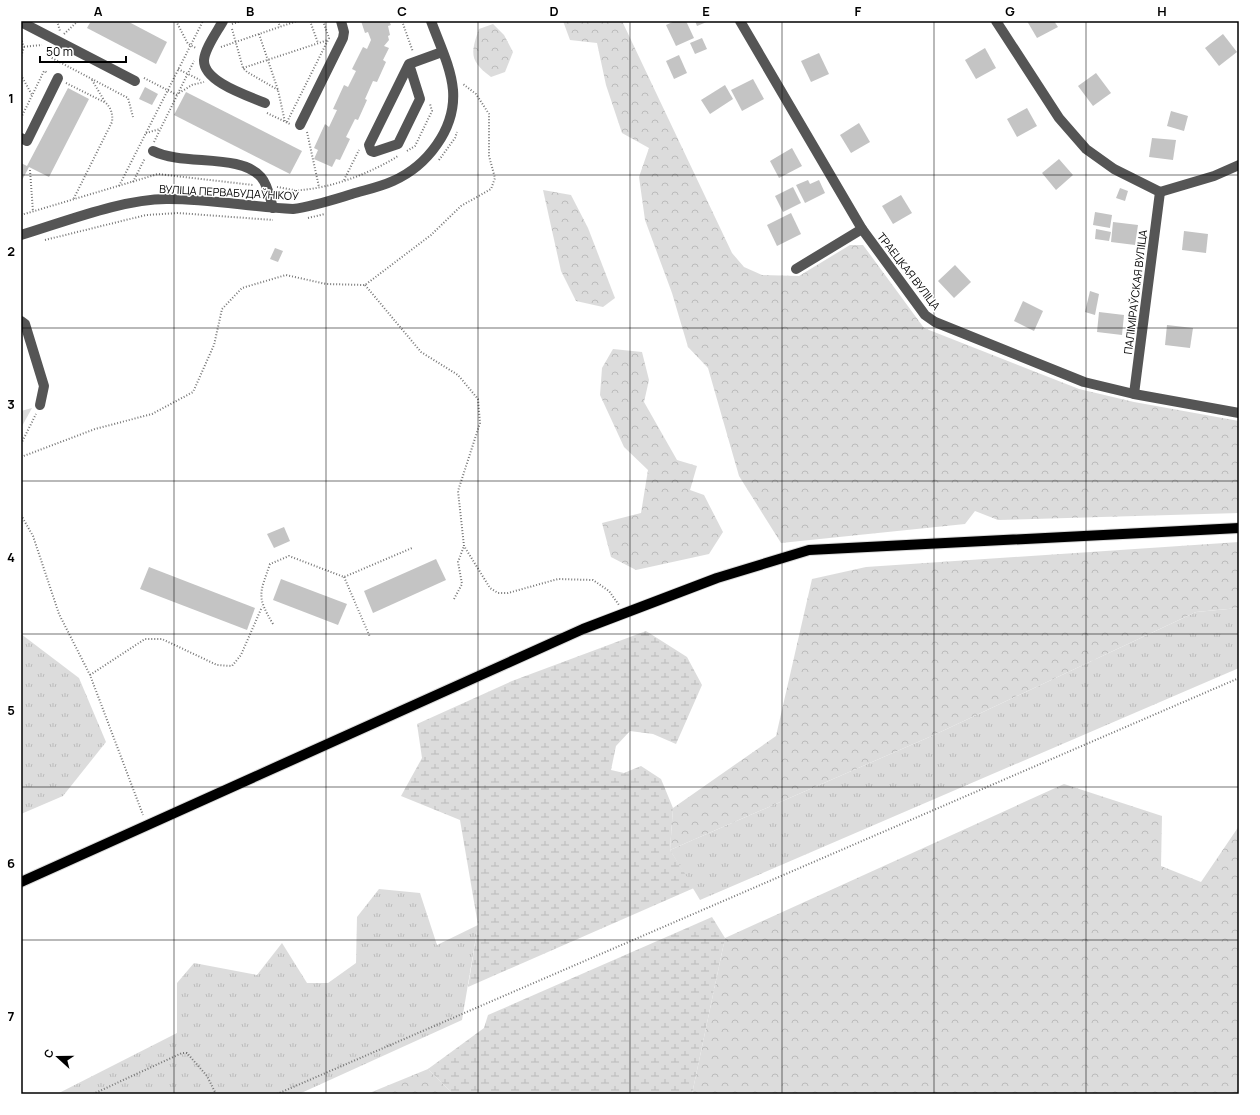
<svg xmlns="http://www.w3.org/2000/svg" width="1260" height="1115" viewBox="0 0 1260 1115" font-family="Manrope,sans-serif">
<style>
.grass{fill:url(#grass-tufts)}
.forest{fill:url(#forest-crowns)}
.wetland{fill:url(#wetland-marsh)}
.building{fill:#c4c4c4}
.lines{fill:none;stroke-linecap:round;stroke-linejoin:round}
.major-casing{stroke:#dbdbdb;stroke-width:12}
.path{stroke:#777;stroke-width:2;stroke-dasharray:1 2;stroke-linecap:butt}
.minor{stroke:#555;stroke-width:10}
.major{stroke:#000;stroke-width:10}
.grid{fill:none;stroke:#000;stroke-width:1;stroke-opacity:0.55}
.labels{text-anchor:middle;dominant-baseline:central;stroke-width:3;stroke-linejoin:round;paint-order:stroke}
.street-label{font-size:11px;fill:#000;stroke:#fff}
.neatline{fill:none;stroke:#000;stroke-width:1.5}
.grid-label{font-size:13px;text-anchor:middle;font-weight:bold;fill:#000}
</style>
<defs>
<pattern id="grass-tufts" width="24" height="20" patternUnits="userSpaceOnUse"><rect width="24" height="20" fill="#dcdcdc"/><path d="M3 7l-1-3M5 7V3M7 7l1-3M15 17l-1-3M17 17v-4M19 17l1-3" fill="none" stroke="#bbb"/></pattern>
<pattern id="forest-crowns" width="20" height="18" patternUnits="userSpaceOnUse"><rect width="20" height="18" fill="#dcdcdc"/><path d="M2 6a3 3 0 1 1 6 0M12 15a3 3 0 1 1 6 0" fill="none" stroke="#bbb"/></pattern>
<pattern id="wetland-marsh" width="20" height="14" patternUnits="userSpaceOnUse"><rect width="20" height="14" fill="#dcdcdc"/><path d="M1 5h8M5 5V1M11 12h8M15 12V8" fill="none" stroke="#bbb"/></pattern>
</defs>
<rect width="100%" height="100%" fill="#fff"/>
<g class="grass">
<path d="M32,408L21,428V411Z"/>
<path d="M1239,608V668L700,900L670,850L934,735L1196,612Z"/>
<path d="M21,634L79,678L106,742L63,796L21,814Z"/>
<path d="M379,889L420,893L437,945L478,925L462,1020L299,1094H57L177,1033V983L194,963L257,975L282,943L307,983H328L356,963L357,917Z"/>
</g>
<g class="forest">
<path d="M563,21H622L732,253L744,267L762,275L799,276L850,245H863L924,328L1079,389L1134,402L1239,421V513L998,520L975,511L965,524L781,543L739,476L708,368L688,347L672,293L645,220L639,177L649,148L622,133L606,85L597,43L570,40Z"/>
<path d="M493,24L504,35L513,52L505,72L491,77C470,61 470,54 479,29Z"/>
<path d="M543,190L571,195L588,228L615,298L603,307L576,301L561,271Z"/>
<path d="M613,349L642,352L649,380L644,402L677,460L697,466L690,490L704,495L723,532L709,554L636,570L611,557L602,523L641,513L648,470L624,447L600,395L602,368Z"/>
<path d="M1239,542V608L1196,612L934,735L670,850L673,808L776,736L812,579L866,567Z"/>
<path d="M1064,784L1162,816L1161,866L1201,882L1239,826V1094H692L725,938Z"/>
<path d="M428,1069L453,1094H367Z"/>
</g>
<g class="wetland">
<path d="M646,631L687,657L702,685L676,744L653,734L630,731L616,746L611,770L624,773L641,766L661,779L673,808L670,850L694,888L468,987L478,925L460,820L401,796L422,758L417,724L512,681Z"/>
<path d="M712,917L725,938L692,1094H453L428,1069L484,1028L488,1015Z"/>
</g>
<g class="building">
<path d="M91,21H127L167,42L156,64L87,28Z"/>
<path d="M361,21H389L391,25L388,26L390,35L388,36L389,40L384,46L389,48L383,60L386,62L377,82L373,81L365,99L367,100L358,120L355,119L346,137L350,139L340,160L336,159L332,167L314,159L318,150L314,148L325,124L329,127L337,110L333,109L344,85L348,87L356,71L352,69L363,47L367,49L371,40L368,32L365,33Z"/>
<path d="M675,21H686L694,38L676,46L666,25Z"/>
<path d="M695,21H709L697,26Z"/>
<path d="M1027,21H1054L1058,27L1037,38Z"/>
<path d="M1223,34L1237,52L1219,66L1205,48Z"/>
<path d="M702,38L707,49L695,54L690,43Z"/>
<path d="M985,48L996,68L976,79L965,60Z"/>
<path d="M819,53L829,74L811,82L801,61Z"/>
<path d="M679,55L687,73L674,79L666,61Z"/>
<path d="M1096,73L1111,93L1093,106L1078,86Z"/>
<path d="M753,79L764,99L742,111L731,90Z"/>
<path d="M725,85L733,99L710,114L701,100Z"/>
<path d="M145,87L158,94L152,105L139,99Z"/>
<path d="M68,88L89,99L49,177L29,167L21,182V163L27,166Z"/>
<path d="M186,92L302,151L290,174L174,115Z"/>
<path d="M1027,108L1037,126L1017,137L1007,119Z"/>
<path d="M1171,111L1188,116L1184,131L1167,126Z"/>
<path d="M859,123L870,142L851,153L840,135Z"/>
<path d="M1152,138L1176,140L1173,160L1149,157Z"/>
<path d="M792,148L802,166L779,178L770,161Z"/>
<path d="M1059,159L1073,175L1056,190L1042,173Z"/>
<path d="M808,180L810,184L819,180L825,193L805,203L796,185Z"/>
<path d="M793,187L801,203L783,212L775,196Z"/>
<path d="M1120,188L1128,191L1125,201L1116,198Z"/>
<path d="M901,195L912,213L893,224L882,206Z"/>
<path d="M1095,212L1112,215L1110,228L1093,225Z"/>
<path d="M791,213L801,234L777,246L767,225Z"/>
<path d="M1113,222L1138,225L1135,245L1111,242Z"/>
<path d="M1096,229L1111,232L1109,241L1095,239Z"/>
<path d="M1184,231L1208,234L1206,253L1182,250Z"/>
<path d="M275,248L283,251L278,262L270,259Z"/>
<path d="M955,265L971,282L954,298L938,281Z"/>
<path d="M1090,291L1099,294L1095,315L1085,312Z"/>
<path d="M1023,301L1043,311L1034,331L1014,321Z"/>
<path d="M1099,312L1124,315L1122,335L1097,332Z"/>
<path d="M1167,325L1193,328L1190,348L1165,345Z"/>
<path d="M284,527L290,541L274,548L267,534Z"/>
<path d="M436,559L446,580L373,613L364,591Z"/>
<path d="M149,567L255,608L247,630L140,589Z"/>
<path d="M281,579L347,604L338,625L273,600Z"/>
</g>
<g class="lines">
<defs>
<path id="major" d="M21,882L583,629L717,578L809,550L1239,528"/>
</defs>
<use href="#major" class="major-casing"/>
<g class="path">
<path d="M57,21L60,31"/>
<path d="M176,21L188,44L196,48"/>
<path d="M278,21L280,27"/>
<path d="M310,21L318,43"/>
<path d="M402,21L413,52"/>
<path d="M232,24L241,21"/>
<path d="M232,29L243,68L247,72L278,90"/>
<path d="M64,34L78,21"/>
<path d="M259,34L278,90L285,122"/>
<path d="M21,38L24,47L21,57"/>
<path d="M21,47L42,45"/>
<path d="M49,47L50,57L128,98L133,117"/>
<path d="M221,47L297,21"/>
<path d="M243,68L328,40"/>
<path d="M178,69L200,80"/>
<path d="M21,75L32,95"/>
<path d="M144,78L177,95"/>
<path d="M92,80L105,102"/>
<path d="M66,83L106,103C111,108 113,114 112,122L73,200"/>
<path d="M179,93L192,85L204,82"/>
<path d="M267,113L290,124"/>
<path d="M21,118L44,71L48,73"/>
<path d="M287,122L329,38L323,21"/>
<path d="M307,132L319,187"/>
<path d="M146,133L160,129"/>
<path d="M154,142L194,61"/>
<path d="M407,151L415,146L432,111L430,104"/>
<path d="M439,160L455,138L457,132"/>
<path d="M30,170L33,212"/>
<path d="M344,180L359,150"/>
<path d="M133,182L145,158"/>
<path d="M119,186L203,21"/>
<path d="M277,187C285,188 294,191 302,190C334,187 371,173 398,156"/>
<path d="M21,215L158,174L253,185"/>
<path d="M308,218L325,214"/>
<path d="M45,240L146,215L178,213L273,220"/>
<path d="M365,285L421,352L458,375L478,399L480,423L458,491L464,546L490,588L498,593H508L558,579L593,580L609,591L619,605"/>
<path d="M21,444L36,414"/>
<path d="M21,457L95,429L152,414L193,392L214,345L222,309L242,288L286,275L326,284L365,285L431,235L461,206L491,189L495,178L489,156V114L476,94L463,84"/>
<path d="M21,515L33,536L59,614L90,675L143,815"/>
<path d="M344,577L370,637"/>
<path d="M454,599L462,584L458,562L464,546"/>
<path d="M273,624C256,596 260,593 270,564L289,556L344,577L412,548"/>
<path d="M90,675L145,639H162L217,665L232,666L241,655L262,607"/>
<path d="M93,1094L182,1053H187L207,1076L216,1094"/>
<path d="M277,1094L1239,678"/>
</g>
<g class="minor">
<path d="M223,21C217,32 205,48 204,60C203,82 249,96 265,103"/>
<path d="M740,21L862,229L925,315L935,322L1084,382L1134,394L1239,413"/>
<path d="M996,21L1059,118L1086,149L1114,169L1160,192L1134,394"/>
<path d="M21,22L135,81"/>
<path d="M409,64L420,99L398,144L374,152L371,151L369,145L409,64L442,52"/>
<path d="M300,125L343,38L344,32L341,21"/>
<path d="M21,138L27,141L58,78"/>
<path d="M153,151C183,166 240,153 261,177C268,185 270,198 273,208"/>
<path d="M1160,192L1214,176L1239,165"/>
<path d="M21,235C64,222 125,198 169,199C210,199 252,207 293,209C314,206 332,200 352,194C365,190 380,187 393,181C427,166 456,129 453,90C451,67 439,43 431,21"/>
<path d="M796,269L862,229"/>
<path d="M21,321L25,324L44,386L40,405"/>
</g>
<use href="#major" class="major"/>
</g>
<path class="grid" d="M174,21V1094M326,21V1094M478,21V1094M630,21V1094M782,21V1094M934,21V1094M1086,21V1094M21,175H1239M21,328H1239M21,481H1239M21,634H1239M21,787H1239M21,940H1239"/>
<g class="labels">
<g class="street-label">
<text transform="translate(229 192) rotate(3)">ВУЛІЦА ПЕРВАБУДАЎНІКОЎ</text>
<text transform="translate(909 271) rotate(52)">ТРАЕЦКАЯ ВУЛІЦА</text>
<text transform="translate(1135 292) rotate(-83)">ПАЛІМІРАЎСКАЯ ВУЛІЦА</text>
</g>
</g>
<rect width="1260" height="1115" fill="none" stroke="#ffffff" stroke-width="44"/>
<g transform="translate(58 1057) rotate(291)" stroke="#ffffff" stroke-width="3" paint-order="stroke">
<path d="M0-3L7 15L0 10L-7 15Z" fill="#000000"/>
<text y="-6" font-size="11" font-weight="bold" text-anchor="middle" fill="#000000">С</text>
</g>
<path d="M40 56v6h86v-6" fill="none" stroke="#000000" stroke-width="2"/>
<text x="46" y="56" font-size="12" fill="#000000" stroke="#ffffff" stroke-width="3" paint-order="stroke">50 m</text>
<rect x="22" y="22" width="1216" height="1071" class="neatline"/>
<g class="grid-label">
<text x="98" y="16">A</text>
<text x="250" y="16">B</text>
<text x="402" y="16">C</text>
<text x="554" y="16">D</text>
<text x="706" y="16">E</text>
<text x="858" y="16">F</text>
<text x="1010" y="16">G</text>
<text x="1162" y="16">H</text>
<text x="11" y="103">1</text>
<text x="11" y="256">2</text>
<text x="11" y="409">3</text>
<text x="11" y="562">4</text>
<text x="11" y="715">5</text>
<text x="11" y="868">6</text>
<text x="11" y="1021">7</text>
</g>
</svg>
